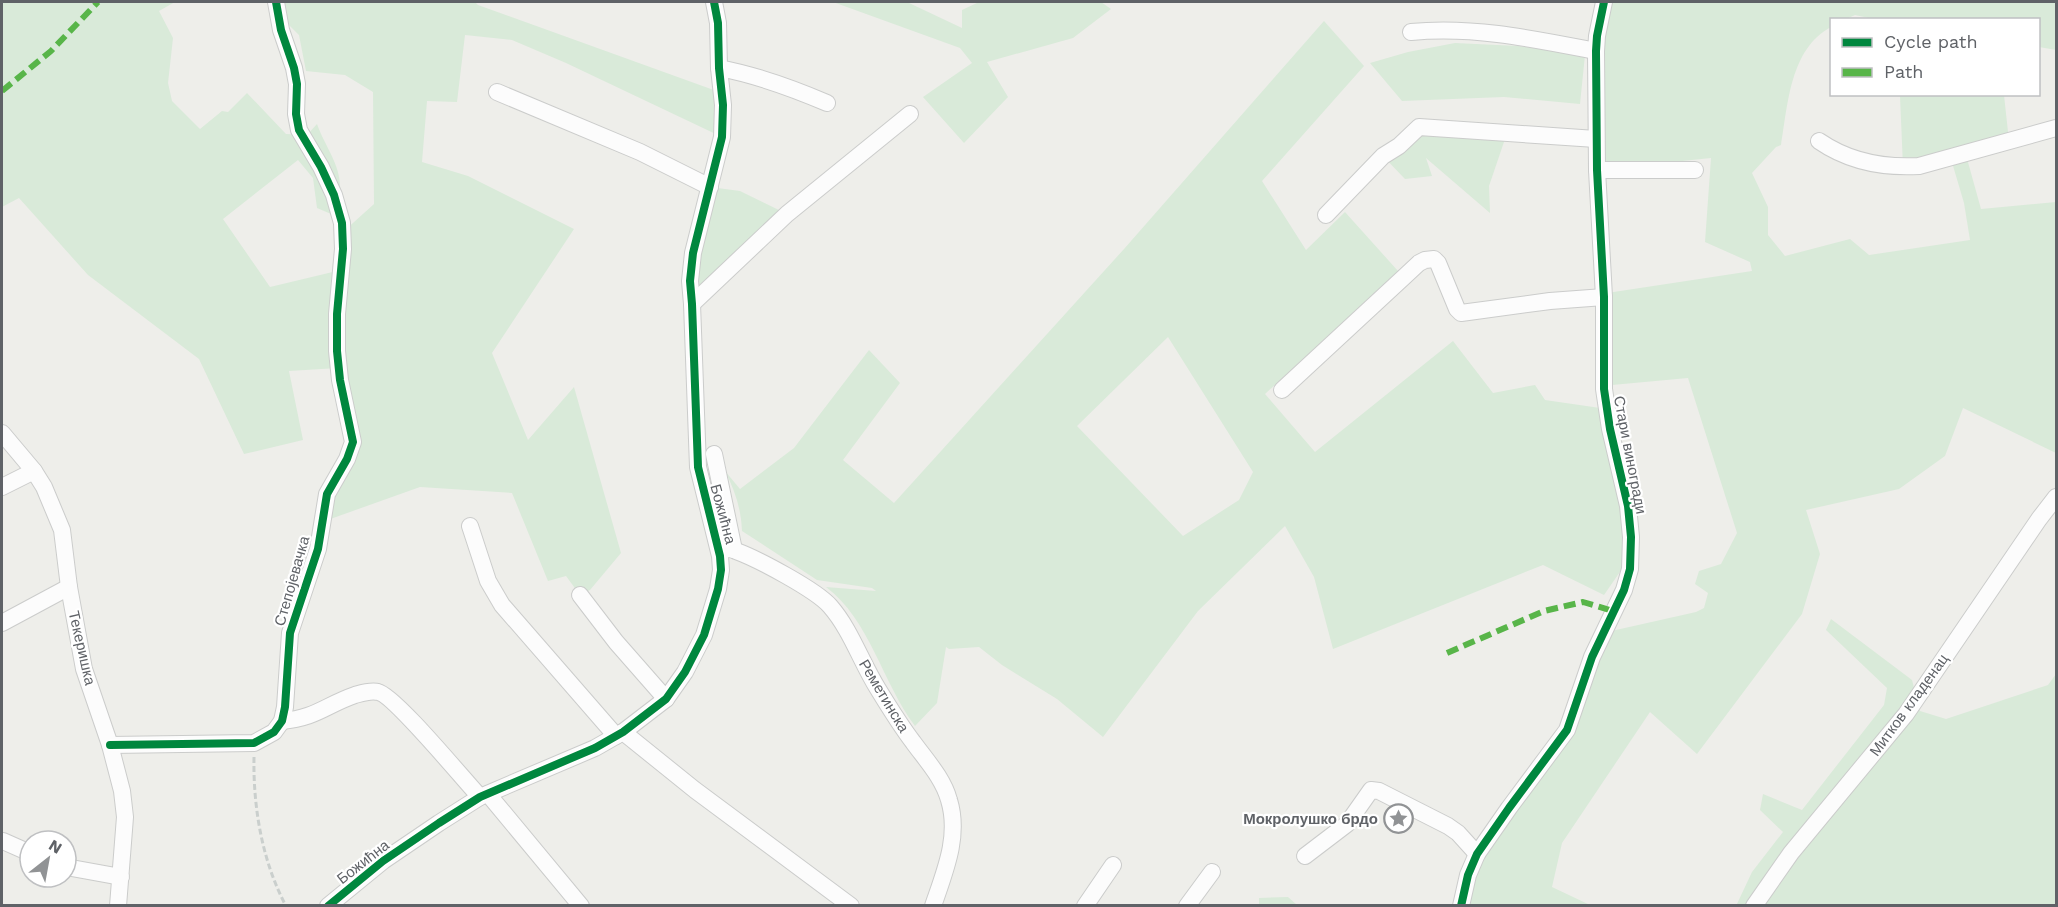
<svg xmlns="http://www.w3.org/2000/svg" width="2058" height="907" viewBox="0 0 2058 907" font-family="'Work Sans',sans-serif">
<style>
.green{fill:#d9ead9;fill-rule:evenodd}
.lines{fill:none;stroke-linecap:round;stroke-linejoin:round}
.minor-casing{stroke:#cbcccb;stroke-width:18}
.path{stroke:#cacfcd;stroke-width:3;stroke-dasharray:6 3;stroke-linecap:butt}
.minor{stroke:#fcfcfc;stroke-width:16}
.quiet{stroke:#58b549;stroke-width:6;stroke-dasharray:12 6;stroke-linecap:butt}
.cycleway-casing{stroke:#fff;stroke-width:11}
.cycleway{stroke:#00873e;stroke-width:8}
.labels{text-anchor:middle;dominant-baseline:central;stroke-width:4.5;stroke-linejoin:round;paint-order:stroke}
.street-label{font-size:15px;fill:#5f6267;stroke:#fff}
.poi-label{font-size:15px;font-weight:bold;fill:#5f6267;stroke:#fff;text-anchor:end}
</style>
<rect width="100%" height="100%" fill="#eeeeea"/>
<g class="green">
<path d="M2,2H175L159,11L173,38L168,83L172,101L200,129L222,111L228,112L247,93L286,134L307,135L317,124C325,147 342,166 340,192C340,199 334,207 331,214L317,208L313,178L298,160L223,219L270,287L341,270L343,232L374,204L373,92L345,75L306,71L299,35L288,24L284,2H475L478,5L722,93V137L566,63L512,40L465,35L457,102L427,101L422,162L468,176L574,229L492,353L528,440L574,387L621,553L590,590L580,595L566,576L548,581L512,493L420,487L322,522L347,459L338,368L289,371L303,440L244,454L199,359L88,275L19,198L2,207Z"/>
<path d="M833,2H907L962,28V10L979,2H1101L1111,9L1073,38L987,62L1008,97L964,143L923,97L972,63L960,48Z"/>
<path d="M1604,2H2056V50L2039,47L2038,20H1878L1855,15L1846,19L1832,20L1831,27C1790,49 1788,104 1781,145L1776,147L1752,173L1768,207V235L1785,256L1850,239L1869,255L1970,240L1964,203L1951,159L1903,167L1900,96L2004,95L2009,141L1966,155L1981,209L2056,202V453L1963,408L1945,456L1899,489L1806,510L1820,554L1802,614L1697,754L1650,712L1562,843L1552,887L1590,905L1461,906L1471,854L1547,757L1607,632L1696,612L1704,608L1708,593L1695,584L1699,571L1721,564L1737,533L1688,378L1612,385L1607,293L1752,271L1750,262L1705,242L1711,158L1597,170Z"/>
<path d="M1324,21L1364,66L1262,181L1306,250L1345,212L1398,271L1265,394L1315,452L1453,341L1493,393L1535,385L1545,400L1607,409L1623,523L1624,566L1604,595L1543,565L1333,649L1314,577L1285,526L1198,611L1103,737L1057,699L1002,665L979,647L949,649L946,647L937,703L915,726C882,682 870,620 826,587L876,591L872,588L817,580L742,531C741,508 735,491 725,471L740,489L794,448L869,350L900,383L843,460L894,503L1124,249ZM1168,337L1253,472L1239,500L1183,536L1077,426Z"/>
<path d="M1455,43L1518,46L1585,55L1580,104L1504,97L1402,101L1370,63L1408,52Z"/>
<path d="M1414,130L1505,139L1489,186L1490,213L1426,158L1432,176L1405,179L1383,156Z"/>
<path d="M710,187L740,191L787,214L692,304Z"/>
<path d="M1831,619L1912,680L1920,711L1946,719L2048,685L2056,674V905L1736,906L1752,872L1783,832L1760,810L1763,794L1802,810L1884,705L1887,688L1826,630Z"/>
<path d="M1288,897L1297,905H1259V898Z"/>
</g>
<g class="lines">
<defs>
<g id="minor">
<path d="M1411,32C1474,26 1534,39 1596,51"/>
<path d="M719,68C756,75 792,88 827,103"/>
<path d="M497,92L640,152L710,187"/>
<path d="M1819,141C1848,161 1884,168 1919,166L2056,128"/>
<path d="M1597,170H1695"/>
<path d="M1326,215L1383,156L1399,146L1419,127L1596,139"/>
<path d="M692,304L787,214L910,114"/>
<path d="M1282,390L1404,277L1419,263L1425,260L1434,259L1438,263L1457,309L1461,313L1550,301L1604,297"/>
<path d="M2,433L34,471L44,487L62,530L69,587L84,669L110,745L122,791L125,817L118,906"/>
<path d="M714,454L734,550"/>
<path d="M2,487L34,471"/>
<path d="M470,526L488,581L502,605L616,736"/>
<path d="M719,549C725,549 731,548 736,551C758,559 816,590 830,606C851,630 861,662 878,689C889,707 900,725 913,742C926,760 943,778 949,800C960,836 945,871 933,906"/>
<path d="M580,595L616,642L666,699"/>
<path d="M2,623L69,587"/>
<path d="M282,721C316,718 326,705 355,695C362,693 371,690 378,692C394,695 464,780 480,797"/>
<path d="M623,732L695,790L851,906"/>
<path d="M110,745L254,743L274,732L282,721L285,707L290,633L318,549L327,494L347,459L353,442L340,380L337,351V314L343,249L342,223L334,195L321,167L299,130L296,114L297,84L294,68L281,30L276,2"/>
<path d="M488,794L581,906"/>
<path d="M3,841L30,853"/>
<path d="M1305,856L1347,824L1371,790L1379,791L1448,826L1458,833L1477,854"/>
<path d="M66,867L121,877"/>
<path d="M328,906L383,861L439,823L480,797L595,748L623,732L666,699L685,672L704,635L718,589L721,570L720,556L698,467L692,304L690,281L693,253L722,137L723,105L719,68L718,23L714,2"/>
<path d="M1085,906L1113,865"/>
<path d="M1187,906L1212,872"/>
<path d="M1461,906L1468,875L1477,854L1509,808L1567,730L1592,657L1624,590L1630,569L1631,537L1628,506L1610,429L1604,389V297L1597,170L1596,51L1597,36L1604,2"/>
<path d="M1754,906L1791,853L1906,714L2039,519L2056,497"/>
</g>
</defs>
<use href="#minor" class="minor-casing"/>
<path class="path" d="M254,757C253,807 262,861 286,906"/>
<use href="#minor" class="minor"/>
<g class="quiet">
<path d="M2,91L51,51L98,2"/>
<path d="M1447,653L1544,611L1583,602L1613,611"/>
</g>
<defs>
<g id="cycleway">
<path d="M110,745L254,743L274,732L282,721L285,707L290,633L318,549L327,494L347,459L353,442L340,380L337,351V314L343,249L342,223L334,195L321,167L299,130L296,114L297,84L294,68L281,30L276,2"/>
<path d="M328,906L383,861L439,823L480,797L595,748L623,732L666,699L685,672L704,635L718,589L721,570L720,556L698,467L692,304L690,281L693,253L722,137L723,105L719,68L718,23L714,2"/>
<path d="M1461,906L1468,875L1477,854L1509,808L1567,730L1592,657L1624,590L1630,569L1631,537L1628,506L1610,429L1604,389V297L1597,170L1596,51L1597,36L1604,2"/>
</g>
</defs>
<use href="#cycleway" class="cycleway-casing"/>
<use href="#cycleway" class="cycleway"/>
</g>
<defs>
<symbol id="sight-ring" viewBox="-11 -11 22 22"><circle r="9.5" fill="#fff" stroke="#919395" stroke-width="1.5"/><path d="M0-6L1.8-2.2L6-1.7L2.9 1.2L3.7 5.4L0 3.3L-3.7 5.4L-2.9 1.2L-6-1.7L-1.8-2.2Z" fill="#919395"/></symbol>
</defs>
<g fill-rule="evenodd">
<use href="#sight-ring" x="1382" y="802" width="33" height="33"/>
</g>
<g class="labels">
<g class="street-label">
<text transform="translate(1630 455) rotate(79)">Стари виногради</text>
<text transform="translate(723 514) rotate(75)">Божићна</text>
<text transform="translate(292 581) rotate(-74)">Степојевачка</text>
<text transform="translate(82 648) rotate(77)">Текеришка</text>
<text transform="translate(884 696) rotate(59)">Реметинска</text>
<text transform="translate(1909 705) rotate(-54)">Митков кладенац</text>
<text transform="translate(363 862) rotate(-38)">Божићна</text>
</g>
<g class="poi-label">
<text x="1378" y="819">Мокролушко брдо</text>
</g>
</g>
<rect width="2058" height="907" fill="none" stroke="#5f6267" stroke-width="6"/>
<rect x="1830" y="18" width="210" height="78" fill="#ffffff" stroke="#bfc0c2" stroke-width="1.5"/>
<rect x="1842" y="38" width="30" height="9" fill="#00873e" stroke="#bfc0c2" stroke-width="1.5"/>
<text x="1884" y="48" font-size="18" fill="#5f6267">Cycle path</text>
<rect x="1842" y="68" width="30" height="9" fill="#58b549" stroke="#bfc0c2" stroke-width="1.5"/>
<text x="1884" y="78" font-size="18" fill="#5f6267">Path</text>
<g transform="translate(48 859) rotate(31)"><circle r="28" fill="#ffffff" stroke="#bfc0c2" stroke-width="1.5"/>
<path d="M0-4.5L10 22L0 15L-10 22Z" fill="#919395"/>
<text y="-9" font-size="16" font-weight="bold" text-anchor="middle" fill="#5f6267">N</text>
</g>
</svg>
